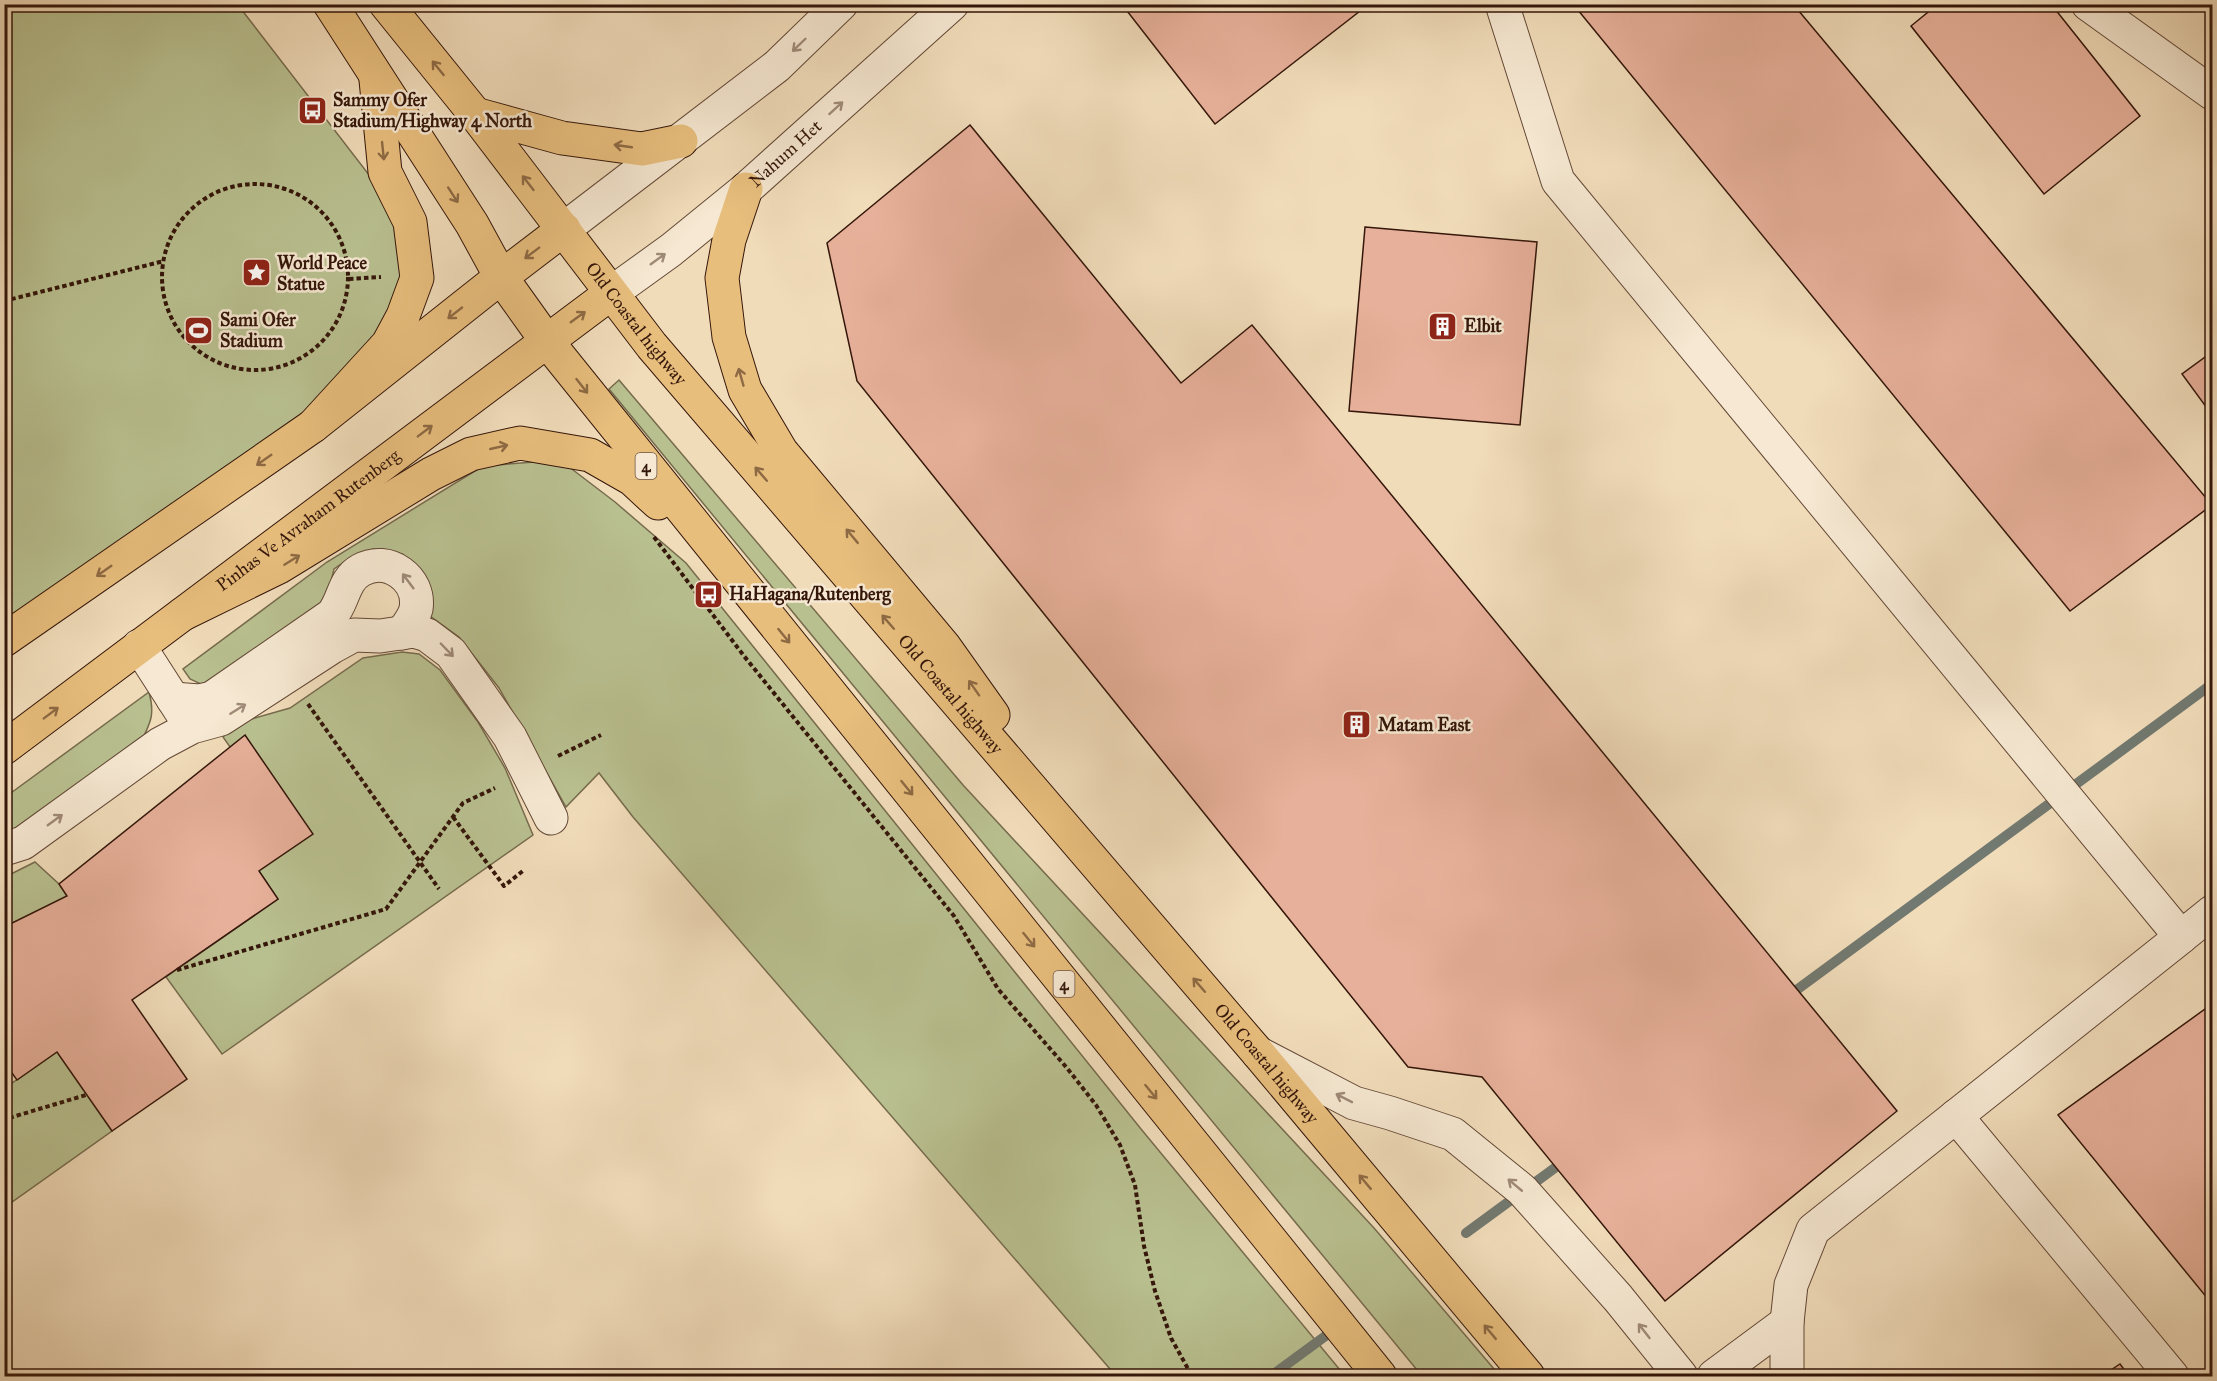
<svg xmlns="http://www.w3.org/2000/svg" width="2217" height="1381" viewBox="0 0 2217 1381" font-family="'IM FELL Great Primer',serif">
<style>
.green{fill:#b9c090;stroke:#766b4d;stroke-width:1.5}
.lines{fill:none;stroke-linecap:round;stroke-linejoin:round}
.stream{stroke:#727970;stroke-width:10}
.building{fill:#e7b09a;stroke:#34160a;stroke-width:1.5}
.minor-casing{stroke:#634836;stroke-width:35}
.major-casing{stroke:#34160a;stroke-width:35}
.highway-casing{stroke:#34160a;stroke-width:35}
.path{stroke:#34160a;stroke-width:4;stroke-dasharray:4.5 3;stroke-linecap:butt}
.minor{stroke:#f6e8d2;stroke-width:33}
.major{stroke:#e8be7d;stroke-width:33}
.highway{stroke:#e8be7d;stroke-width:33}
.oneway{stroke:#9f8a78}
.oneway2{stroke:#8e6a44}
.labels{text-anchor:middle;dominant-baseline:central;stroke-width:5;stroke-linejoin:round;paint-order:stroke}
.shield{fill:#f6e8d2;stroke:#6e5546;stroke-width:1.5}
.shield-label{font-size:16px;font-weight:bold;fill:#34160a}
.poi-label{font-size:18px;font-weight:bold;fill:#34160a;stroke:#f6e8d2;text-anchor:start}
.street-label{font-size:18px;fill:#34160a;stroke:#f6e8d2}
</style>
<rect width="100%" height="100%" fill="#f1dcba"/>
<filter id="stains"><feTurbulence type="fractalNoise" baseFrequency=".00333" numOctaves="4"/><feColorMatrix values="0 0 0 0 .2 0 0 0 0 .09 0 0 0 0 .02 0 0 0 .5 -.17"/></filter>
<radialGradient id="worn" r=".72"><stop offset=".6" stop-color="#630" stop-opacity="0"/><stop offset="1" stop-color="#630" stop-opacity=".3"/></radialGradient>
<g class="green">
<path d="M5,5H238L400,215L410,247L400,318L315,416L5,634Z"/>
<path d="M619,380L963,785L1374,1228L1500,1376H1422L609,389Z"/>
<path d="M560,460L615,502L686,563L1141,1129L1345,1376H1102L1110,1369L633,817L599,773L566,807L499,688L459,637L426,613L417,569L402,554L373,549L350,558L334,569L327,598L315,615L205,686L190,679L183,669L327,562L483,466Z"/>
<path d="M402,652L419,654L440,670L478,722L505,768L533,835L222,1054L166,977L278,899L259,871L245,736L230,747L223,737L241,722L290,708L363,658Z"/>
<path d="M149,692C155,714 151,722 141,742L5,836L4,798Z"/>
<path d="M35,862L59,884L67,896L5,927V877Z"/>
<path d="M57,1052L112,1131L5,1207V1088Z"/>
</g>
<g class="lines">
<g class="stream">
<path d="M1787,997L2212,684"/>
<path d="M1466,1233L1567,1159"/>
<path d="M1271,1376L1335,1329"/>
</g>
</g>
<g class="building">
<path d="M1127,4H1369L1215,124L1124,7Z"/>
<path d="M1573,4H1793L2212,505L2070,611Z"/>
<path d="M1938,4H2051L2140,116L2044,194L1911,26Z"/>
<path d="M970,125L1181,383L1252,325L1897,1111L1665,1301L1482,1077L1408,1067L857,381L827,243Z"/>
<path d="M1365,227L1537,242L1520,425L1349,411Z"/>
<path d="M2212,352V415L2182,374Z"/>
<path d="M245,735L313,834L259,871L278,899L132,1000L187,1079L112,1131L57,1052L17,1080L4,1062V927L67,896L59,884Z"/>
<path d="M2212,1004V1304L2058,1115Z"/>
<path d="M2120,1364L2129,1376H2102Z"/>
</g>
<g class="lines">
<defs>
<g id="minor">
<path d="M1502,4L1558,181L2181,937L2212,912"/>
<path d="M2088,4L2212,93"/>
<path d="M564,229L777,66L841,4"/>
<path id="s1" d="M610,294L671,250L746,189L952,4"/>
<path d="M139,646L184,716"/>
<path d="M173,699L199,701L212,698L332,615C344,601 343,580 361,570C388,555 421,579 416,609C414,618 408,625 402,633"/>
<path d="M4,849L23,843L160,744L192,727L221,719L332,647L354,635L380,636L414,631L427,635L451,653L510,737L551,818"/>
<path d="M1258,1053L1354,1103L1390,1113L1453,1134L1522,1190L1618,1298L1681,1376"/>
<path d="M1956,1116L2172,1376"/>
<path d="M1714,1376L1787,1322"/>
<path d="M1787,1376V1322L1791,1285L1813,1230L2181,937"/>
</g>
<g id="major">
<path d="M4,640L313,426L501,277L564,229"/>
<path id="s2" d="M4,748L610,294"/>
</g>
<g id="highway">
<path d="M330,4L472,224L501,277L546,340L1380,1376"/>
<path id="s3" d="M386,4L475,114L652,346L1258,1053L1528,1376"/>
<path d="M475,114L562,138L642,149L681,141"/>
<path d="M746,189L729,240L722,278L729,337L745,390L781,451L944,646L993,715"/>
<path d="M313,426L388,344L403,316L417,278L410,222L385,172L376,80"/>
<path d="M183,614L279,567L431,474L471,454L520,443L590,455L632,479L658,503"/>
</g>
</defs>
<use href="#minor" class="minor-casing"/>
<use href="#major" class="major-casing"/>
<use href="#highway" class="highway-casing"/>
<g class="path">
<circle cx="255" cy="277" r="93"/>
<path d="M349,279L381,277"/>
<path d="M4,301L164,261"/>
<path d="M654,537L744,656L954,916L998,989L1067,1068L1096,1105L1120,1145L1135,1185L1144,1246L1155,1291L1171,1338L1192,1376"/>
<path d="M308,704L439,889"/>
<path d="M558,756L601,735"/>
<path d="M453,817L504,886L524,870"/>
<path d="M177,970L386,909L463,803L495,788"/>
<path d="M4,1123L9,1118L86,1095"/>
</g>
<use href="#minor" class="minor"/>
<use href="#major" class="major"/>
<use href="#highway" class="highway"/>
</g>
<defs><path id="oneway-shaft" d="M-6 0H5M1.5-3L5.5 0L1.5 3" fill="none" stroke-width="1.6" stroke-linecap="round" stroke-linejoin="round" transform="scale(1.5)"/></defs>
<g class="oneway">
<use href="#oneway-shaft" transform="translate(799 45) rotate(136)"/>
<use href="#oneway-shaft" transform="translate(836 108) rotate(-42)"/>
<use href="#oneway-shaft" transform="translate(658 259) rotate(-36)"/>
<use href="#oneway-shaft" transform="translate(408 581) rotate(-127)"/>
<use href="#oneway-shaft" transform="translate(447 650) rotate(46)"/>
<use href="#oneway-shaft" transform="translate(238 709) rotate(-32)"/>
<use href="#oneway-shaft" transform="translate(55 820) rotate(-36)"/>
<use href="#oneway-shaft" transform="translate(1344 1098) rotate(-153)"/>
<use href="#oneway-shaft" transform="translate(1515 1185) rotate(-140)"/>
<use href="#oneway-shaft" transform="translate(1644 1331) rotate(-128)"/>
</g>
<g class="oneway2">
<use href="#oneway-shaft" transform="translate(438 68) rotate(-129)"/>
<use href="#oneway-shaft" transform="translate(623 146) rotate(-172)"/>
<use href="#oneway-shaft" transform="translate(383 151) rotate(84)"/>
<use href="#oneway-shaft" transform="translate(528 183) rotate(-128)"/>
<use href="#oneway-shaft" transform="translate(453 195) rotate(57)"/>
<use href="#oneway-shaft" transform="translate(532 253) rotate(143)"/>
<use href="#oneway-shaft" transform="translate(455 313) rotate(142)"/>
<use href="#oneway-shaft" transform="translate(578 317) rotate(-36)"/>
<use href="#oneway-shaft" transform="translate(741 377) rotate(-106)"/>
<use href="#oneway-shaft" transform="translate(582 386) rotate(52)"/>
<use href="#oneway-shaft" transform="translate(425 431) rotate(-37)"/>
<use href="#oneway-shaft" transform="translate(499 447) rotate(-13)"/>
<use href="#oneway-shaft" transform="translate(264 460) rotate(145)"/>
<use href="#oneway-shaft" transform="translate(761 474) rotate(-131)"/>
<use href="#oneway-shaft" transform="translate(852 536) rotate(-130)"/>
<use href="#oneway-shaft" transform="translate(292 560) rotate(-32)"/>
<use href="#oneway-shaft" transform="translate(104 571) rotate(145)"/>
<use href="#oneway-shaft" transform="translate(888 622) rotate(-131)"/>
<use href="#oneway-shaft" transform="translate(784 636) rotate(51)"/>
<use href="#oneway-shaft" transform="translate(974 688) rotate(-125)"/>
<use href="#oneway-shaft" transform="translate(51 713) rotate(-37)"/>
<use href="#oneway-shaft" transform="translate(907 788) rotate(51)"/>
<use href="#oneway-shaft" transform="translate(1029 940) rotate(51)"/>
<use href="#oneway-shaft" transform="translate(1199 985) rotate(-131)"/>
<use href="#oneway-shaft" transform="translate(1151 1092) rotate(51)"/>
<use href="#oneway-shaft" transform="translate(1365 1182) rotate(-130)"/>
<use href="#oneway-shaft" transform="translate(1490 1332) rotate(-130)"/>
</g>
<defs>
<symbol id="bus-square" viewBox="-11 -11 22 22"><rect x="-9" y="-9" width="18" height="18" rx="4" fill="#8f2418" stroke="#f6e8d2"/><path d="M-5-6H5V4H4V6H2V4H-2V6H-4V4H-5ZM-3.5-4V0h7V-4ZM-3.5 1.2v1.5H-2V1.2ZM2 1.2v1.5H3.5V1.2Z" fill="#fff"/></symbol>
<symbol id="sight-square" viewBox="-11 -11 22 22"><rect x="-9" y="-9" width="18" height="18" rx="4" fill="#8f2418" stroke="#f6e8d2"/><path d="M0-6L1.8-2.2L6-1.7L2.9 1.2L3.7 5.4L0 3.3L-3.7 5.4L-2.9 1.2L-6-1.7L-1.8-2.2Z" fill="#fff"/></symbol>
<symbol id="building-square" viewBox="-11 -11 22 22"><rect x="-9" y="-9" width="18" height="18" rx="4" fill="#8f2418" stroke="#f6e8d2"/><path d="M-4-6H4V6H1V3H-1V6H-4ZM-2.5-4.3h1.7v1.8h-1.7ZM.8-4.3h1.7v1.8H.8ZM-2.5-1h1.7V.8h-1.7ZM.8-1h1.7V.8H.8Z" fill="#fff"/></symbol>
<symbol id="stadium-square" viewBox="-11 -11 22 22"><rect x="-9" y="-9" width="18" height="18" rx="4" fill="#8f2418" stroke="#f6e8d2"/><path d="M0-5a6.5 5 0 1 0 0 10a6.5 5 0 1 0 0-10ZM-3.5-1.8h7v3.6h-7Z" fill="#fff"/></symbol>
</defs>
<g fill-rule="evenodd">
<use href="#bus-square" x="296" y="94" width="33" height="33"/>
<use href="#sight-square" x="240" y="256" width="33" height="33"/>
<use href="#building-square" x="1426" y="310" width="33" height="33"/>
<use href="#stadium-square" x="182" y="314" width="33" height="33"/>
<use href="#bus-square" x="692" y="578" width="33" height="33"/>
<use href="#building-square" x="1340" y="708" width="33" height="33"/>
</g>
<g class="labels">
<g class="shield">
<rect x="635.5" y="453" width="21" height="26" rx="4.5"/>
<rect x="1053.5" y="971" width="21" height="26" rx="4.5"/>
</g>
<g class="shield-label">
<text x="646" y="466">4</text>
<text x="1064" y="984">4</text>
</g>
<g class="poi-label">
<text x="333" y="100">Sammy Ofer<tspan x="333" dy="21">Stadium/Highway 4 North</tspan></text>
<text x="277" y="263">World Peace<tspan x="277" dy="21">Statue</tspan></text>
<text x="220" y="320">Sami Ofer<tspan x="220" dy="21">Stadium</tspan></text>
<text x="1464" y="326">Elbit</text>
<text x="729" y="594">HaHagana/Rutenberg</text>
<text x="1378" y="725">Matam East</text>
</g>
<g class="street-label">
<text stroke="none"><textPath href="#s1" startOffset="225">Nahum Het</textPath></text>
<text stroke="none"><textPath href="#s3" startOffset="406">Old Coastal highway</textPath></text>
<text stroke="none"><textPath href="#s2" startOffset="380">Pinhas Ve Avraham Rutenberg</textPath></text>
<text stroke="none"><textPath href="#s3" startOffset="892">Old Coastal highway</textPath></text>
<text stroke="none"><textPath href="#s3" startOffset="1378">Old Coastal highway</textPath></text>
</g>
</g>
<rect width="2217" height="1381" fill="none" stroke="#f1dcba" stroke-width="24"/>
<rect x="6" y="6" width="2205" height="1369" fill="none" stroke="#34160a" stroke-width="3"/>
<rect x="12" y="12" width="2193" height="1357" fill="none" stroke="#34160a" stroke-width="1.5"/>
<rect width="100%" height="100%" filter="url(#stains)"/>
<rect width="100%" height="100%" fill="url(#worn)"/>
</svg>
